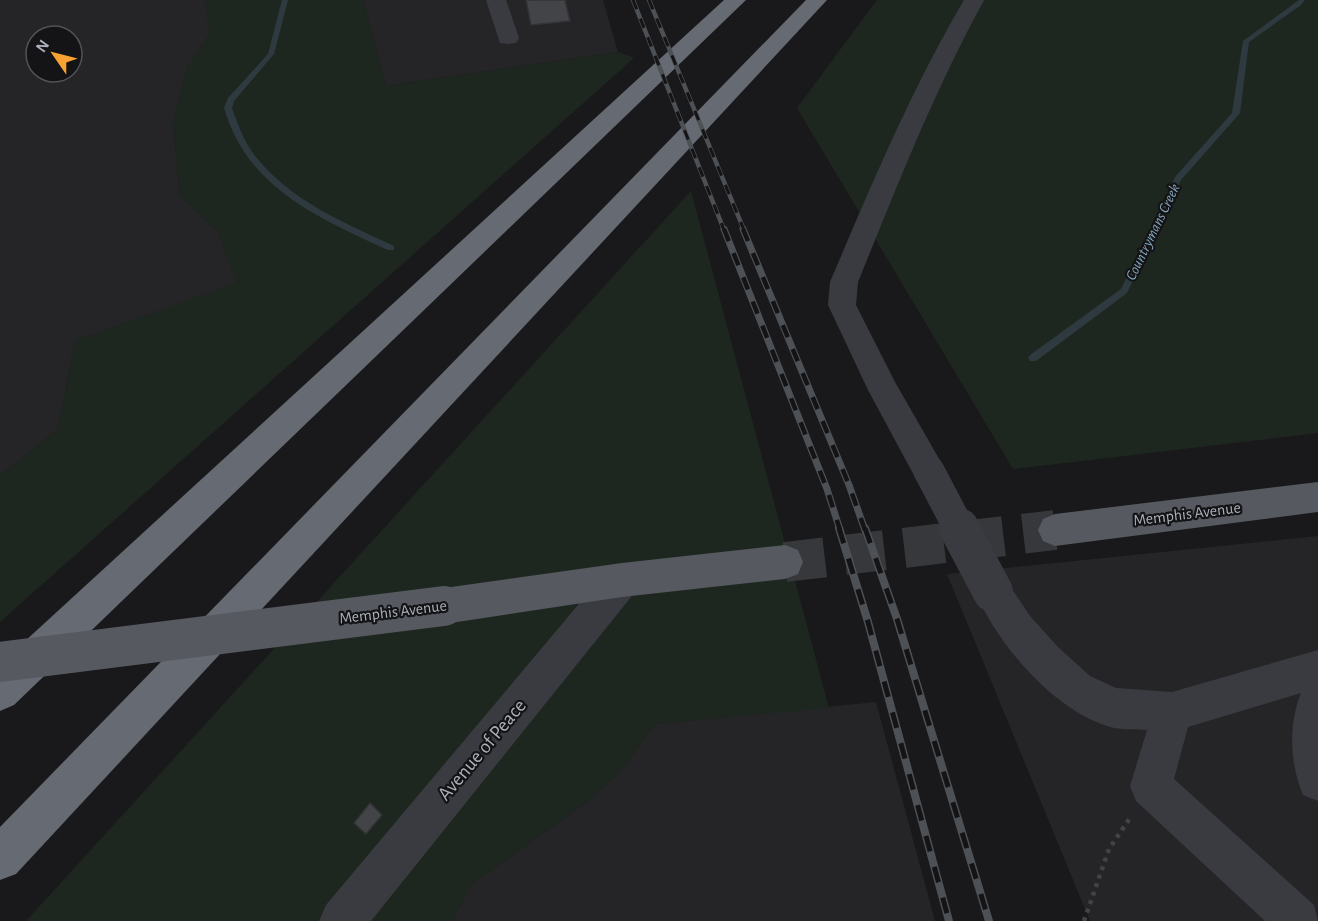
<svg xmlns="http://www.w3.org/2000/svg" width="1318" height="921" viewBox="0 0 1318 921" font-family="'Alegreya Sans',sans-serif">
<style>
.built{fill:#252528;fill-rule:evenodd}
.green{fill:#1e271f}
.lines{fill:none;stroke-linecap:round;stroke-linejoin:round}
.stream{fill:#2e3a40;fill-rule:evenodd}
.building{fill:#434448;stroke:#333337;stroke-width:1.5}
.major-tunnel{stroke:#36383b;stroke-width:40;stroke-dasharray:40 20;stroke-linecap:butt}
.path{stroke:#404347;stroke-width:4.5;stroke-dasharray:4 5;stroke-linecap:butt}
.minor{fill:#3a3b40;fill-rule:evenodd}
.major{fill:#565960;fill-rule:evenodd}
.highway{fill:#666a72;fill-rule:evenodd}
.rail-far2-casing{stroke:#4d5055;stroke-width:4.5}
.rail-far1-casing{stroke:#4d5055;stroke-width:7}
.rail-casing{stroke:#4d5055;stroke-width:8}
.rail-far2{stroke:#141416;stroke-width:3;stroke-dasharray:10;stroke-linecap:butt}
.rail-far1{stroke:#141416;stroke-width:4.5;stroke-dasharray:13;stroke-linecap:butt}
.rail{stroke:#141416;stroke-width:5;stroke-dasharray:16;stroke-linecap:butt}
.minor-bridge-far1{stroke:#3a3b40;stroke-width:31}
.minor-bridge{stroke:#3a3b40;stroke-width:40}
.major-bridge{stroke:#565960;stroke-width:40}
.labels{text-anchor:middle;dominant-baseline:central;stroke-width:4.5;stroke-linejoin:round;paint-order:stroke}
.far-water-label{font-size:15px;font-style:italic;fill:#81a3b7;stroke:#141416}
.street-label{font-size:16px;fill:#abb2bb;stroke:#141416}
.near-street-label{font-size:20px;fill:#abb2bb;stroke:#141416}
</style>
<rect width="100%" height="100%" fill="#19191b"/>
<g class="built">
<path d="M0,0H205L210,33L186,71L173,123L180,195L219,233L237,283L75,341L58,429L0,476ZM36,36H72V72H36Z"/>
<path d="M363,0H603L618,52L386,86Z"/>
<path d="M1318,536V921H1090L947,574Z"/>
<path d="M876,702L935,921H452L472,884L585,803L620,772L655,724Z"/>
</g>
<g class="green">
<path d="M205,0H363L386,86L618,52L634,58L0,622V476L58,429L75,341L236,283L219,233L180,195L173,123L186,71L210,33Z"/>
<path d="M877,0H1318V433L1013,469L797,108Z"/>
<path d="M691,191L829,708L655,724L620,772L585,803L472,884L452,921H26Z"/>
</g>
<g class="lines">
<g class="stream">
<path d="M282,0H288L274,54L234,101L232,108C238,125 244,142 256,157C291,201 345,223 394,246V250H388C331,224 263,195 234,134C230,126 227,117 224,108L228,98L268,54Z"/>
<path d="M1299,0H1305L1301,5L1249,42L1240,113L1181,180L1127,293L1036,361H1030L1028,358L1030,355L1121,289L1175,177L1232,113L1243,41Z"/>
</g>
</g>
<g class="building">
<path d="M526,0H565L570,21L531,25Z"/>
<path d="M370,803L382,815L366,834L354,823Z"/>
</g>
<g class="lines">
<path class="major-tunnel" d="M785,562L1055,530"/>
<path class="path" d="M1084,921L1109,849L1130,818"/>
<g class="minor">
<path d="M486,0H506L519,38L516,43L508,44L500,43Z"/>
<path d="M964,0H984C934,91 897,186 858,282L856,305L895,382L946,471L941,481L929,485L917,481L868,390L828,305L830,282C871,186 911,90 964,0Z"/>
<path d="M622,563L635,568L640,580L635,592L371,921H319L326,905L609,568Z"/>
<path d="M993,575L1006,580L1030,616L1058,647L1090,676L1116,688L1172,692L1318,650V801L1303,795C1290,764 1288,725 1301,693L1188,727L1174,779L1314,905L1318,921H1265L1136,801L1130,786L1147,730C1136,729 1124,730 1114,728C1056,714 998,645 975,592L980,580Z"/>
</g>
<g class="major">
<path d="M1318,482V512L1055,546L1043,541L1038,530L1043,519L1055,514Z"/>
<path d="M785,545L798,550L803,562L798,574L785,579L622,597L444,624L431,619L426,606L431,593L444,588L622,563Z"/>
</g>
<g class="highway">
<path d="M724,0H746L14,705L0,711V664Z"/>
<path d="M806,0H827L16,874L0,880V827Z"/>
</g>
<defs>
<g id="rail-far2">
<path d="M633,0L724,230"/>
<path d="M649,0L744,230"/>
</g>
<g id="rail-far1">
<path d="M724,229L827,489L840,530"/>
<path d="M743,229L849,485L865,530"/>
</g>
<g id="rail">
<path d="M839,528L868,622L949,921"/>
<path d="M865,528L897,619L989,921"/>
</g>
</defs>
<use href="#rail-far2" class="rail-far2-casing"/>
<use href="#rail-far1" class="rail-far1-casing"/>
<use href="#rail" class="rail-casing"/>
<use href="#rail-far2" class="rail-far2"/>
<use href="#rail-far1" class="rail-far1"/>
<use href="#rail" class="rail"/>
<path class="minor-bridge-far1" d="M929,471L960,530"/>
<path class="minor-bridge" d="M959,528L993,592"/>
<path class="major-bridge" d="M0,662L444,606"/>
</g>
<g class="labels">
<g class="far-water-label">
<text transform="translate(1153 232) rotate(-64)">Countrymans Creek</text>
</g>
<g class="street-label">
<text transform="translate(1187 514) rotate(-7)">Memphis Avenue</text>
<text transform="translate(393 612) rotate(-7)">Memphis Avenue</text>
</g>
<g class="near-street-label">
<text transform="translate(482 750) rotate(-50)">Avenue of Peace</text>
</g>
</g>
<g transform="translate(54 54) rotate(305)"><circle r="28" fill="#141416" stroke="#505358" stroke-width="1.5"/>
<path d="M0-4.5L10 22L0 15L-10 22Z" fill="#f8a234"/>
<text y="-9" font-size="16" font-weight="bold" text-anchor="middle" fill="#abb2bb">N</text>
</g>
</svg>
